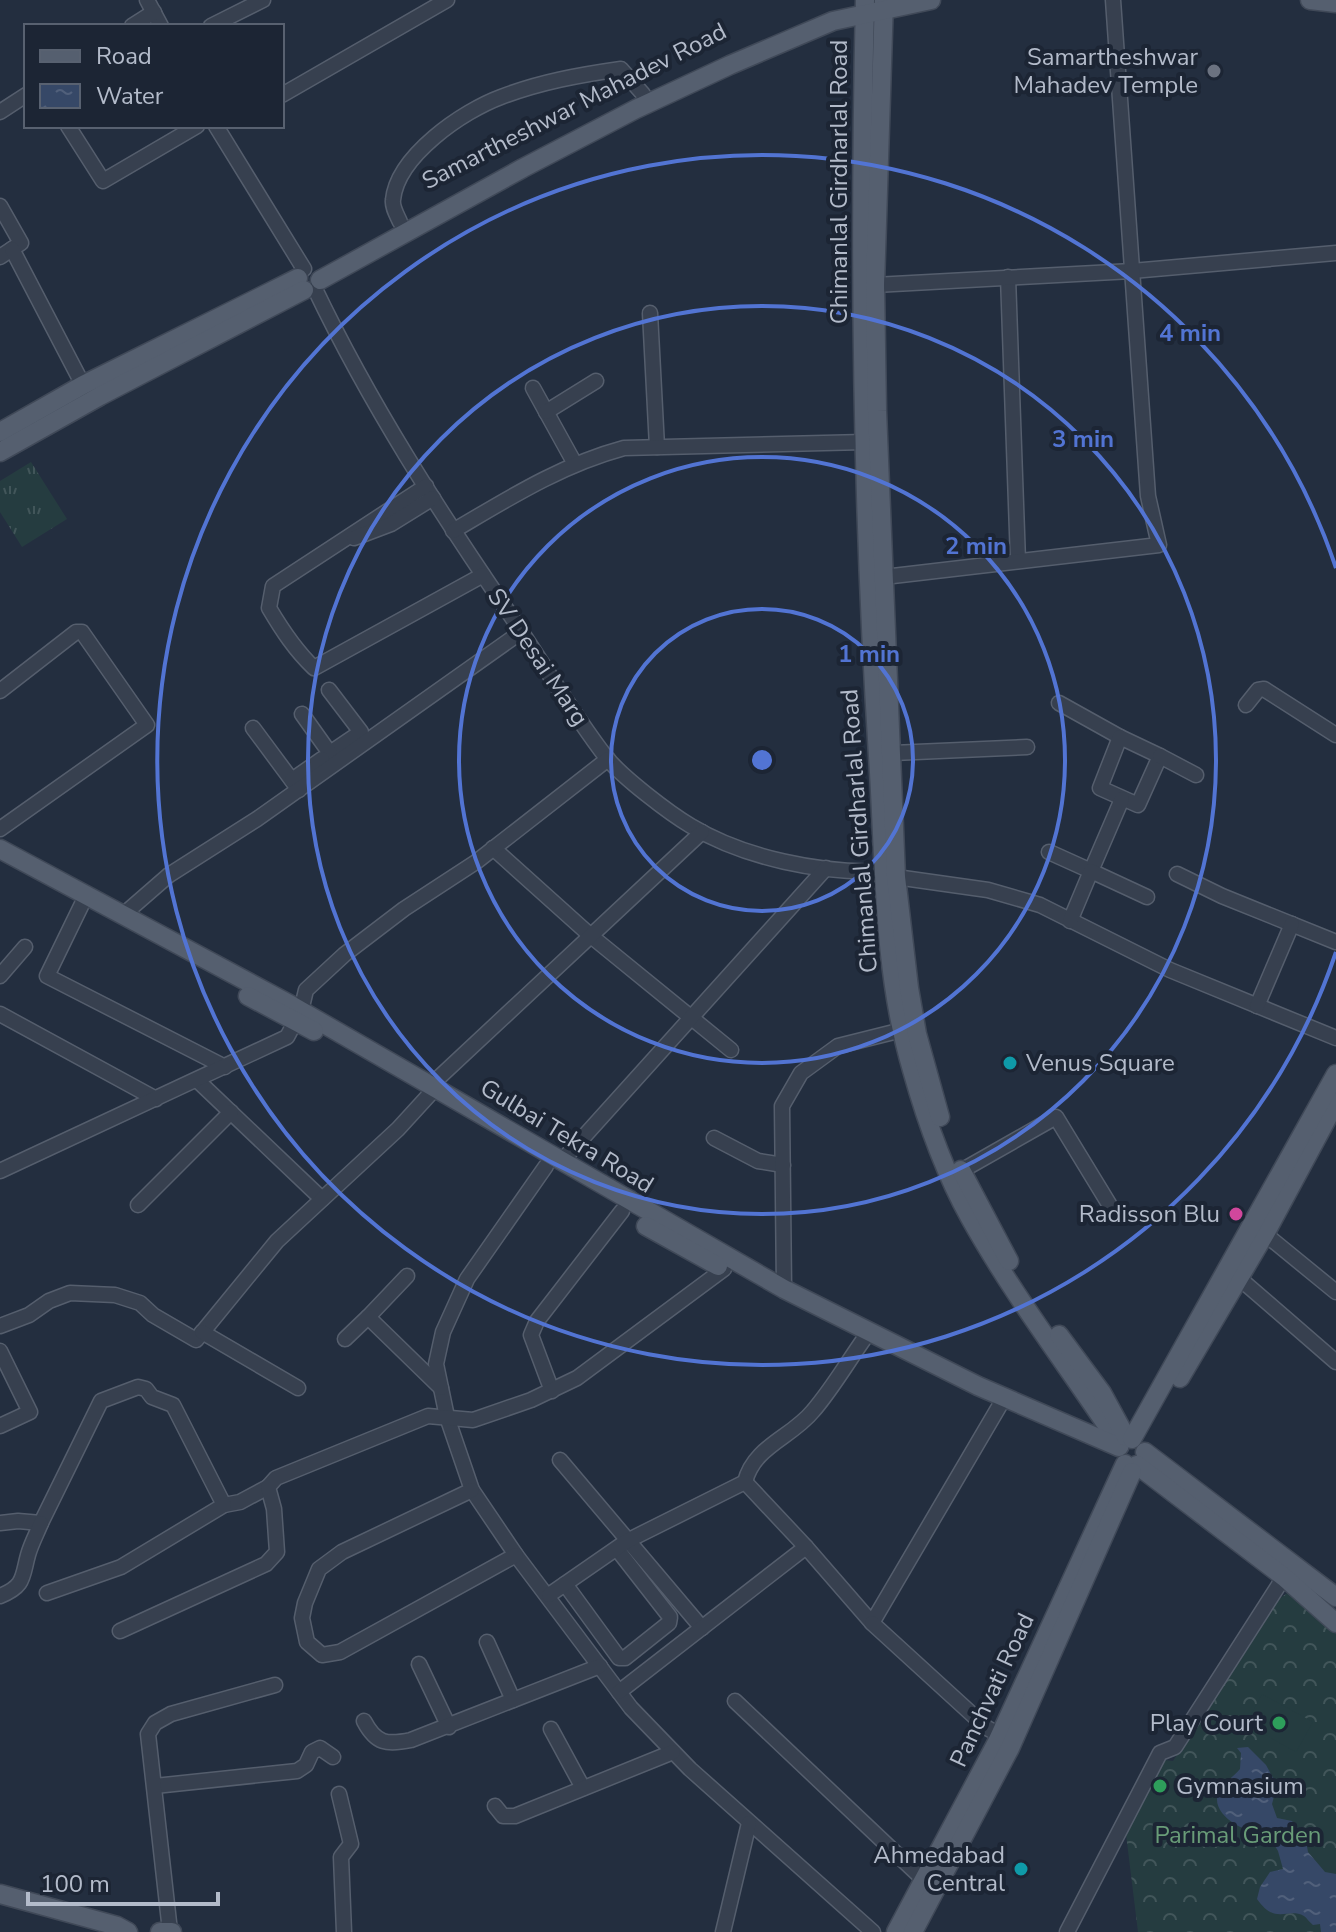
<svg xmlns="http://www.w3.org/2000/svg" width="1336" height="1932" viewBox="0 0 1336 1932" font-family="'Nunito Sans',sans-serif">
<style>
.grass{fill:url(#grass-tufts)}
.forest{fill:url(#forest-crowns)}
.pitch{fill:#253c40}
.water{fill:url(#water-ripples)}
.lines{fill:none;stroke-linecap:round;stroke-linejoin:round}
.minor-casing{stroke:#555e6d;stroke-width:17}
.major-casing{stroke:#404958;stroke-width:21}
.minor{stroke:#37404f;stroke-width:14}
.major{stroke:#555f6f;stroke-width:18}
.ring{fill:none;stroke:#5274d3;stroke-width:4}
.worship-dot{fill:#6b7280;stroke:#1c2534;stroke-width:3}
.culture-dot{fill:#0f9aa8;stroke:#1c2534;stroke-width:3}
.hotel-dot{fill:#d1479c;stroke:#1c2534;stroke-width:3}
.leisure-dot{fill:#2e9e5b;stroke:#1c2534;stroke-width:3}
.labels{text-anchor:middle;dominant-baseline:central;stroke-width:8;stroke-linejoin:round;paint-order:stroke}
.poi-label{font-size:24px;fill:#b3bbca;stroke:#1c2534;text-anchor:end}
.street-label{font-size:24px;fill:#b3bbca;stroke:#1c2534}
.park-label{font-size:24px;fill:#699c78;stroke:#1c2534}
.centre{fill:#5274d3;stroke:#1c2534;stroke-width:4}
.ring-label{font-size:24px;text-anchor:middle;font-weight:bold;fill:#5274d3;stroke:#1c2534;stroke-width:8;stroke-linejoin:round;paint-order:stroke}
</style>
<defs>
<pattern id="grass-tufts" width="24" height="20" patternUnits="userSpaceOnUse" patternTransform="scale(2)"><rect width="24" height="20" fill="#253c40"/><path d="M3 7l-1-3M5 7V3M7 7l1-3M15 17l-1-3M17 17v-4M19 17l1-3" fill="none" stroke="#42565a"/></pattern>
<pattern id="forest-crowns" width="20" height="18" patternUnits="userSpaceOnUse" patternTransform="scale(2)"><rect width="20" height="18" fill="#253c40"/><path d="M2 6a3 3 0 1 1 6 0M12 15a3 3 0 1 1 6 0" fill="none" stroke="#42565a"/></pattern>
<pattern id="water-ripples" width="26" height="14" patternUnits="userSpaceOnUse" patternTransform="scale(2)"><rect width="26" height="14" fill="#364867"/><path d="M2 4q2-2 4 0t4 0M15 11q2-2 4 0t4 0" fill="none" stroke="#51607b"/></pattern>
</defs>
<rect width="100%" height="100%" fill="#232e3f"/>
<path class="grass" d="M31,462L67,519L22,547L0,512V481Z"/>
<path class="forest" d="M1290,1591L1336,1633V1932H1138L1126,1834L1133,1812L1164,1760L1173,1761L1275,1602Z"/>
<path class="pitch" d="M1262,1694L1313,1722L1296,1752L1246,1724Z"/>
<path class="water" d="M1248,1747L1266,1765L1277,1785L1272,1804L1277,1818L1292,1821L1306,1841L1308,1852L1325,1872L1336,1874V1932H1321L1320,1924L1313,1925C1309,1922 1307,1918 1304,1916C1287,1907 1276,1926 1257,1899L1260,1887L1270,1872L1283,1869L1278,1851L1268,1834C1250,1835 1210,1817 1218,1793C1222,1783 1234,1777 1240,1769L1241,1753L1237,1748Z"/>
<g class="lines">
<defs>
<g id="minor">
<path d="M147,0L161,26"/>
<path d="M132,26L154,12"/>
<path d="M211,26L263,0"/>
<path d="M282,95L447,0"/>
<path d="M0,112L26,95"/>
<path d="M68,126L103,181L197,126"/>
<path d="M216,126L304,269"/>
<path d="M0,206L21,243L0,257"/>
<path d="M400,222C397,215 392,207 393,200C397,156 463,111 501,97C540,82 579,75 621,69L643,94"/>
<path d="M12,249L83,385"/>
<path d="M1008,277L1018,561"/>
<path d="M875,285L1132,271L1336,253"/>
<path d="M315,289C370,404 439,511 511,616C543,663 572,713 606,757C622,777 669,813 691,826C744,858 822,874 883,871"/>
<path d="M650,313L657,447"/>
<path d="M533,388L575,464"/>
<path d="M546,412L596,381"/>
<path d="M426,486L273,586L269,608C282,630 295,650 314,668L483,575"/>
<path d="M453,531C509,498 561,465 624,448L865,442"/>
<path d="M354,538L391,524L433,498"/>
<path d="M884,577L1159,545L1148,496L1113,0"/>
<path d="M329,690L361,732L330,753"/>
<path d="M0,691L76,632H82L147,725L0,829"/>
<path d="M1059,703L1120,737"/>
<path d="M1246,705L1258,690L1264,689L1336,735"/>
<path d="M302,714L334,759"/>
<path d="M253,728L299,790"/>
<path d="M1120,737L1160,756L1138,805L1100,788Z"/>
<path d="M893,753L1027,747"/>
<path d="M1160,756L1196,775"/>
<path d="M292,780L322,759"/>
<path d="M493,848L591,936L731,1050"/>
<path d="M1049,852L1091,871L1122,799"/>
<path d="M1177,874L1222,896L1336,942"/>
<path d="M896,877L988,890L1040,905L1170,970L1336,1038"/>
<path d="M82,904L47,976L225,1067"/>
<path d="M123,915L169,875L257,819L521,632"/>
<path d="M1070,921L1091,871L1147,897"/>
<path d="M0,976L25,947"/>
<path d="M1257,1006L1292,924"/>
<path d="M0,1014L156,1099"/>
<path d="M197,1080L322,1199"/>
<path d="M432,1084L702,832"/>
<path d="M714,1138L758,1161L783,1165"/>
<path d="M561,1162L826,868"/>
<path d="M546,1166L467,1279L443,1332L436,1364L447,1417L472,1490L516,1555L631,1708L690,1769L873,1932"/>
<path d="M0,1171L287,1037L301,1011L306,990L345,954L404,909L476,862L608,759"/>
<path d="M961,1171L1056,1117L1109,1204"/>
<path d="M138,1205L231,1112"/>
<path d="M1265,1234L1336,1292"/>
<path d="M1239,1278L1336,1362"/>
<path d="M784,1289L782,1106L801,1073L838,1046L902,1030"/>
<path d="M368,1317L407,1276"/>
<path d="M0,1326L29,1315L49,1301L70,1293L115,1295L140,1303L153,1315L196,1340L277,1241L398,1129L430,1094"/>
<path d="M202,1332L298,1388"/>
<path d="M345,1339L368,1317L441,1388"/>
<path d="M0,1351L30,1412L0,1426"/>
<path d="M552,1391L531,1335L537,1321L622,1211"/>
<path d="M560,1460L702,1628"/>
<path d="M745,1482C754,1446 791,1438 813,1411C832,1389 847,1363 864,1339"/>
<path d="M472,1490L342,1552L319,1569L305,1603L302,1618L307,1642L322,1655L340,1652L516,1555"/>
<path d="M0,1523L18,1521L41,1523L101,1401L138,1387L146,1389L152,1397L173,1405L224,1505L240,1502L268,1487"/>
<path d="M806,1547L872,1623L1000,1405"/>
<path d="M565,1584L619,1658H625L669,1623L670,1617L617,1549"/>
<path d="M47,1593L121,1567L224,1505"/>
<path d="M549,1595L627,1541L745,1482L806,1547L619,1692"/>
<path d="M0,1596C25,1586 22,1577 28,1555C31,1544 37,1533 41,1523"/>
<path d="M872,1623L987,1728L1000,1735"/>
<path d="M120,1631L266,1564L277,1552L274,1509L268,1487L276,1478L428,1416L473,1420L531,1400L577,1378L724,1269"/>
<path d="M487,1642L513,1700"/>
<path d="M419,1664L449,1727"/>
<path d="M735,1701L923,1879"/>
<path d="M364,1721C376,1744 387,1745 411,1740L600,1666"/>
<path d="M551,1729L583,1788"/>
<path d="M155,1786L297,1771L306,1765L312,1752L320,1748L333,1757"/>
<path d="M339,1794L351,1844L341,1857L344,1932"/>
<path d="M495,1806L503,1816H515L673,1752"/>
<path d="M170,1931L148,1734L155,1723L171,1714L275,1685"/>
<path d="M723,1932L749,1823"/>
<path d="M1067,1932L1160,1753L1175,1747L1284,1577"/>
</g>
<g id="major">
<path d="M865,0C859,252 862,504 878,756C885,861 882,968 912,1070C926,1120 945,1173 970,1218C1014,1297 1070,1369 1120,1445"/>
<path d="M884,0L875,285L877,411L896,877L909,988L917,1034L940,1117"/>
<path d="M1310,0L1336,3"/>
<path d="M320,280L523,168L636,109L730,65L833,21L931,0"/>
<path d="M0,432L83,385L298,278"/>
<path d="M0,452L100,396L304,290"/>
<path d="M0,849L291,1005L784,1289L978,1386L1119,1447"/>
<path d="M248,996L314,1031"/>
<path d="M961,1170L1009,1261"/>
<path d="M646,1226L718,1266"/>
<path d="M1059,1335L1102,1393L1126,1437"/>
<path d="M1180,1378L1265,1234L1336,1102"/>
<path d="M1132,1439L1336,1074"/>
<path d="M1145,1452L1336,1597"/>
<path d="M1137,1465L1284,1577L1336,1623"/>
<path d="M0,1894L117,1926L128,1932"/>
<path d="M160,1932H172"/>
<path d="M896,1932L997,1742L1125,1464"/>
<path d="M913,1932L1010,1748L1132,1472"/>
</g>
</defs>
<use href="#minor" class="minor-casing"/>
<use href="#major" class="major-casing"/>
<use href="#minor" class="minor"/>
<use href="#major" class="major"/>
</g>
<g class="ring">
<circle cx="762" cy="760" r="151"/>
<circle cx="762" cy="760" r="303"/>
<circle cx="762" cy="760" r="454"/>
<path d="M1336 952A605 605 0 1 1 1336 568"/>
</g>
<circle class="worship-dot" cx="1214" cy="71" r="8"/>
<g class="culture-dot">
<circle cx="1010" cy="1063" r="8"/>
<circle cx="1021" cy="1869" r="8"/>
</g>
<circle class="hotel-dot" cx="1236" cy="1214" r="8"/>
<g class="leisure-dot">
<circle cx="1279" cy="1723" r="8"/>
<circle cx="1160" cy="1786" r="8"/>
</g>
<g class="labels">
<g class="poi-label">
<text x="1198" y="57">Samartheshwar<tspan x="1198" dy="28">Mahadev Temple</tspan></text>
<text x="1026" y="1063" text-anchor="start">Venus Square</text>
<text x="1220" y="1214">Radisson Blu</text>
<text x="1263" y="1723">Play Court</text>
<text x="1176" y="1786" text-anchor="start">Gymnasium</text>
<text x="1005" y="1855">Ahmedabad<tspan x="1005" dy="28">Central</tspan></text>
</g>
<g class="street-label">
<text transform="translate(574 106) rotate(-27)">Samartheshwar Mahadev Road</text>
<text transform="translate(839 182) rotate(-90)">Chimanlal Girdharlal Road</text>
<text transform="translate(538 657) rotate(56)">SV Desai Marg</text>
<text transform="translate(859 831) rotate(-94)">Chimanlal Girdharlal Road</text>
<text transform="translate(567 1136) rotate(31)">Gulbai Tekra Road</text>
<text transform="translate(992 1690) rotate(-65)">Panchvati Road</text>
</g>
<g class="park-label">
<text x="1238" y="1835">Parimal Garden</text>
</g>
</g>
<circle cx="762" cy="760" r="12" class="centre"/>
<g class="ring-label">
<text x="1190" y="341">4 min</text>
<text x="1083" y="447">3 min</text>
<text x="976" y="554">2 min</text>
<text x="869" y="662">1 min</text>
</g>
<rect x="24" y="24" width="260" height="104" fill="#1c2534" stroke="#586170" stroke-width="2"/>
<rect x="40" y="50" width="40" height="12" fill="#555f6f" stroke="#586170" stroke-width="2"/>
<text x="96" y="64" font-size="24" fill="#b3bbca">Road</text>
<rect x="40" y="84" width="40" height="24" fill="url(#water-ripples)" stroke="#586170" stroke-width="2"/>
<text x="96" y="104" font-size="24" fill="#b3bbca">Water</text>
<path d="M28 1892v12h190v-12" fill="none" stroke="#b3bbca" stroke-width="4"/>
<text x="40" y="1892" font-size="24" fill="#b3bbca" stroke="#1c2534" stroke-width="6" paint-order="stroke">100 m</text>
</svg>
